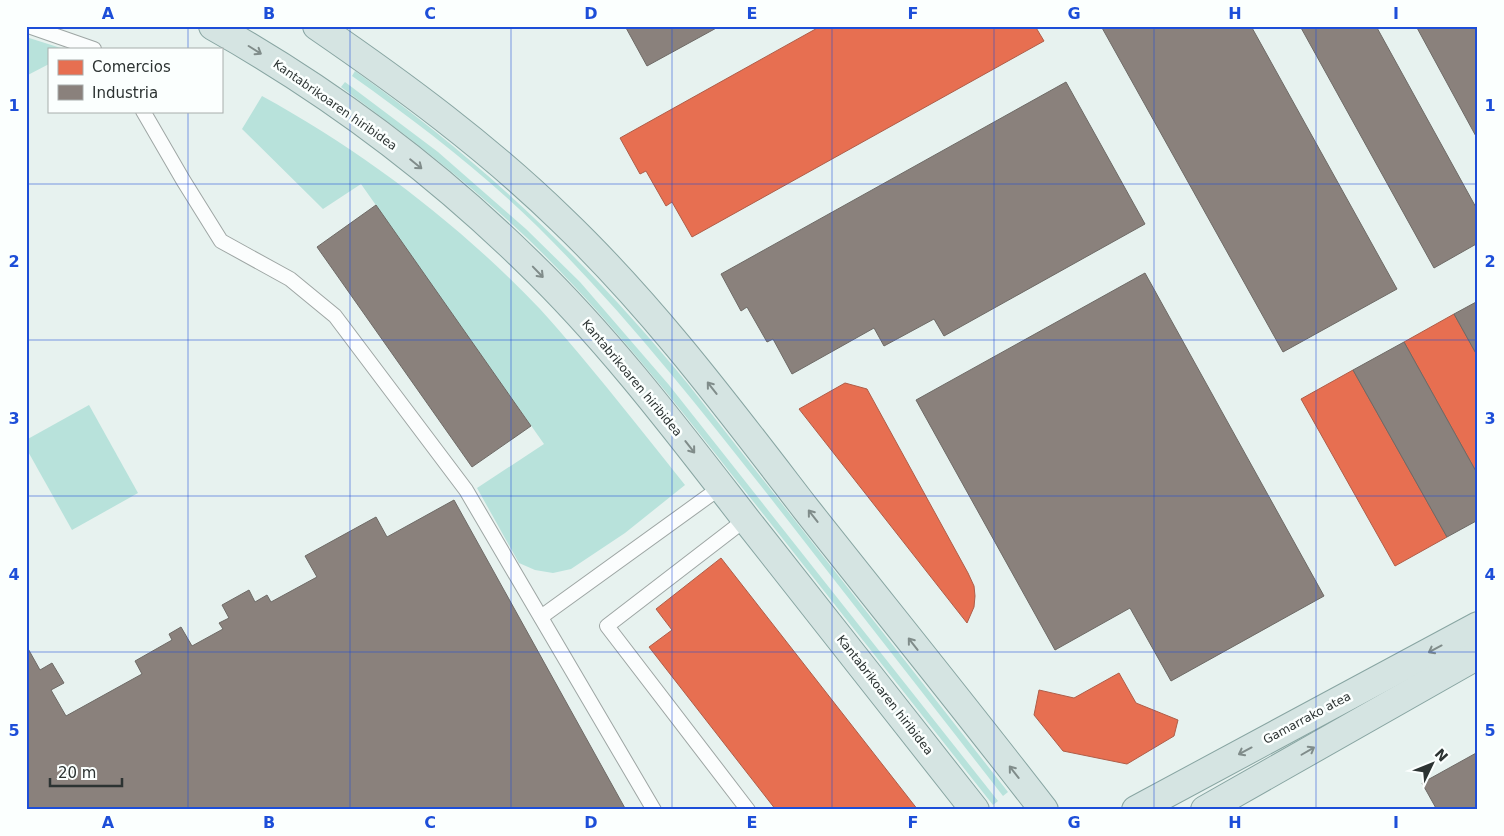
<svg xmlns="http://www.w3.org/2000/svg" width="1504" height="836" viewBox="0 0 1504 836" font-family="'DejaVu Sans',sans-serif">
<style>
.green{fill:#b8e2db}
.shops{fill:#e76f51;stroke:#af5d48}
.industry{fill:#8a817c;stroke:#6e6a66}
.lines{fill:none;stroke-linecap:round;stroke-linejoin:round}
.lane-casing{stroke:#9ea6a4;stroke-width:16}
.primary-casing{stroke:#88a5a2;stroke-width:30}
.lane{stroke:#fbfdfd;stroke-width:14}
.primary{stroke:#d5e4e2;stroke-width:28}
.oneway{stroke:#808c8a}
.grid{fill:none;stroke:#1d4ed8;stroke-width:1;stroke-opacity:0.55}
.labels{text-anchor:middle;dominant-baseline:central;stroke-width:5;stroke-linejoin:round;paint-order:stroke}
.street-label{font-size:12px;fill:#2c3332;stroke:#fbfffe}
.neatline{fill:none;stroke:#1d4ed8;stroke-width:2}
.grid-label{font-size:16px;text-anchor:middle;font-weight:bold;fill:#1d4ed8}
</style>
<rect width="100%" height="100%" fill="#e7f2ef"/>
<g class="green">
<path d="M26,37L64,49H49V64L26,76Z"/>
<path d="M355,71C482,161 590,264 688,384L1008,792L1003,796C930,702 856,608 783,514C705,415 628,316 538,227C481,171 417,122 352,76Z"/>
<path d="M345,82L438,152L526,229L580,282L669,385L998,801L993,805C914,705 835,605 756,505C683,413 612,320 527,238C469,183 405,134 341,87Z"/>
<path d="M262,96C364,152 459,224 540,309C554,324 567,340 580,355C616,398 650,441 685,485L625,533L571,569L553,573L535,570L519,563L477,488L544,444L361,184L323,209L242,129Z"/>
<path d="M89,405L138,493L72,530L26,448V440Z"/>
</g>
<g class="shops">
<path d="M821,26H1035L1044,41L692,237L672,202L666,206L646,171L640,174L620,138Z"/>
<path d="M1454,314L1478,357V475L1404,342Z"/>
<path d="M1353,370L1447,537L1395,566L1301,399Z"/>
<path d="M845,383L867,389L968,573L974,586L975,596L974,607L967,623L799,409Z"/>
<path d="M721,558L918,810H776L649,647L672,630L656,609Z"/>
<path d="M1119,673L1136,703L1178,720L1174,736L1127,764L1063,751L1034,715L1039,690L1074,698Z"/>
</g>
<g class="industry">
<path d="M625,26H720L647,66Z"/>
<path d="M1101,26H1251L1397,289L1283,352Z"/>
<path d="M1300,26H1376L1478,211V243L1434,268Z"/>
<path d="M1416,26H1478V140Z"/>
<path d="M1066,82L1145,224L944,336L934,319L884,346L874,328L792,374L773,339L767,342L747,307L741,311L721,274Z"/>
<path d="M376,205L531,426L472,467L317,247Z"/>
<path d="M1145,273L1324,596L1171,681L1130,608L1055,650L916,400Z"/>
<path d="M1478,301V357L1454,314Z"/>
<path d="M1404,342L1478,475V520L1447,537L1353,370Z"/>
<path d="M454,500L626,810H26V645L40,670L52,663L64,683L51,690L66,716L142,674L135,661L172,640L169,634L181,627L192,646L223,629L219,623L229,618L222,605L249,590L255,602L267,595L271,602L317,577L305,556L376,517L387,537Z"/>
<path d="M1478,752V810H1437L1422,783Z"/>
</g>
<g class="lines">
<defs>
<g id="lane">
<path d="M28,26L94,49"/>
<path d="M143,111L183,180L221,241L290,279L335,316L466,490L654,810"/>
<path d="M746,519L607,626L748,810"/>
<path d="M541,617L721,487"/>
</g>
<g id="primary">
<path d="M213,26C327,90 433,169 527,261C608,339 676,429 745,518C822,615 898,713 975,810"/>
<path d="M317,26C403,85 487,147 562,220C653,307 729,409 806,509C885,609 966,709 1044,810"/>
<path d="M1136,810L1478,626"/>
<path d="M1205,810L1478,655"/>
</g>
</defs>
<use href="#lane" class="lane-casing"/>
<use href="#primary" class="primary-casing"/>
<use href="#lane" class="lane"/>
<use href="#primary" class="primary"/>
</g>
<defs><path id="oneway-shaft" d="M-6 0H5M1.5-3L5.5 0L1.5 3" fill="none" stroke-width="1.6" stroke-linecap="round" stroke-linejoin="round" transform="scale(1.25)"/></defs>
<g class="oneway">
<use href="#oneway-shaft" transform="translate(255 50) rotate(32)"/>
<use href="#oneway-shaft" transform="translate(416 164) rotate(39)"/>
<use href="#oneway-shaft" transform="translate(538 272) rotate(46)"/>
<use href="#oneway-shaft" transform="translate(712 388) rotate(-128)"/>
<use href="#oneway-shaft" transform="translate(690 447) rotate(52)"/>
<use href="#oneway-shaft" transform="translate(813 516) rotate(-128)"/>
<use href="#oneway-shaft" transform="translate(913 644) rotate(-128)"/>
<use href="#oneway-shaft" transform="translate(1435 649) rotate(152)"/>
<use href="#oneway-shaft" transform="translate(1245 751) rotate(152)"/>
<use href="#oneway-shaft" transform="translate(1308 751) rotate(-30)"/>
<use href="#oneway-shaft" transform="translate(1014 772) rotate(-128)"/>
</g>
<path class="grid" d="M188,26V49M350,26V810M511,26V810M672,26V810M832,26V810M994,26V810M1154,26V810M1316,26V810M188,111V810M26,184H1478M26,340H1478M26,496H1478M26,652H1478"/>
<g class="labels">
<g class="street-label">
<text transform="translate(335 105) rotate(35)">Kantabrikoaren hiribidea</text>
<text transform="translate(632 378) rotate(50)">Kantabrikoaren hiribidea</text>
<text transform="translate(885 695) rotate(52)">Kantabrikoaren hiribidea</text>
<text transform="translate(1307 718) rotate(-28)">Gamarrako atea</text>
</g>
</g>
<rect width="1504" height="836" fill="none" stroke="#fbfffe" stroke-width="55"/>
<rect x="48" y="48" width="175" height="65" fill="#fbfffe" stroke="#a8adac"/>
<rect x="58" y="60" width="25" height="15" fill="#e76f51" stroke="#a8adac"/>
<text x="92" y="72" font-size="15" fill="#2c3332">Comercios</text>
<rect x="58" y="85" width="25" height="15" fill="#8a817c" stroke="#a8adac"/>
<text x="92" y="98" font-size="15" fill="#2c3332">Industria</text>
<g transform="translate(1432 764) rotate(47)" stroke="#fbfffe" stroke-width="4" paint-order="stroke">
<path d="M0-4L9 19L0 12L-9 19Z" fill="#2c3332"/>
<text y="-8" font-size="14" font-weight="bold" text-anchor="middle" fill="#2c3332">N</text>
</g>
<path d="M50 778v8h72v-8" fill="none" stroke="#2c3332" stroke-width="2.5"/>
<text x="58" y="778" font-size="15" fill="#2c3332" stroke="#fbfffe" stroke-width="4" paint-order="stroke">20 m</text>
<rect x="28" y="28" width="1448" height="780" class="neatline"/>
<g class="grid-label">
<text x="108" y="19">A</text>
<text x="269" y="19">B</text>
<text x="430" y="19">C</text>
<text x="591" y="19">D</text>
<text x="752" y="19">E</text>
<text x="913" y="19">F</text>
<text x="1074" y="19">G</text>
<text x="1235" y="19">H</text>
<text x="1396" y="19">I</text>
<text x="14" y="111">1</text>
<text x="1490" y="111">1</text>
<text x="14" y="267">2</text>
<text x="1490" y="267">2</text>
<text x="14" y="424">3</text>
<text x="1490" y="424">3</text>
<text x="14" y="580">4</text>
<text x="1490" y="580">4</text>
<text x="14" y="736">5</text>
<text x="1490" y="736">5</text>
<text x="108" y="828">A</text>
<text x="269" y="828">B</text>
<text x="430" y="828">C</text>
<text x="591" y="828">D</text>
<text x="752" y="828">E</text>
<text x="913" y="828">F</text>
<text x="1074" y="828">G</text>
<text x="1235" y="828">H</text>
<text x="1396" y="828">I</text>
</g>
</svg>
